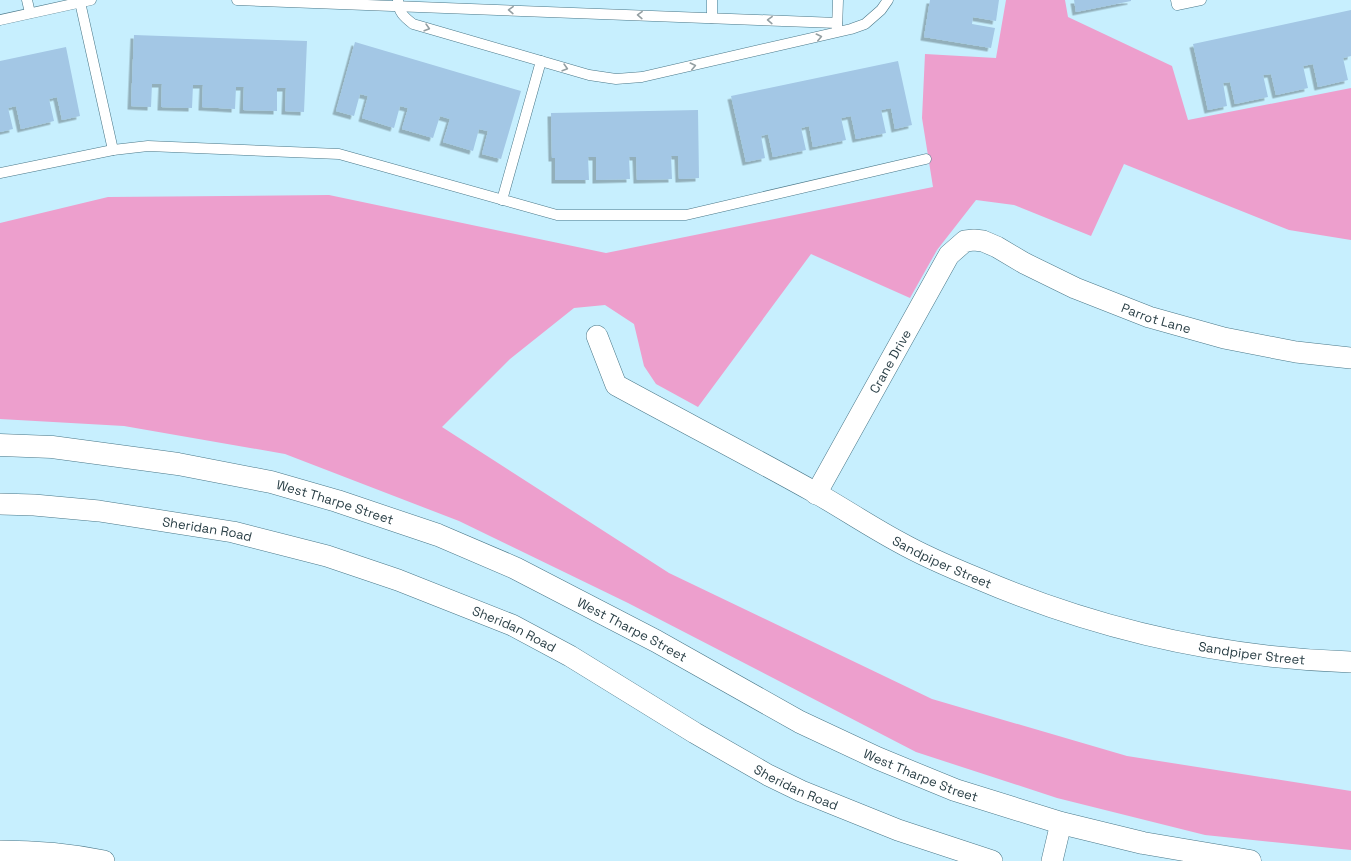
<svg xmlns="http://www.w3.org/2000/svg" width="1351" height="861" viewBox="0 0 1351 861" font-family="'Space Grotesk',sans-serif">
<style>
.green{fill:#ed9fcd}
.building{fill:#a3c7e5;filter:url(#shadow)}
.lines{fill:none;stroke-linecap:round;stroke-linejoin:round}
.lane-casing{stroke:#497788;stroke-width:11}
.street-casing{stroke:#497788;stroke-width:22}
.secondary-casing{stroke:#497788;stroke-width:23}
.lane{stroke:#fff;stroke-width:10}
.street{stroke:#fff;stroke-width:21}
.secondary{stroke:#fff;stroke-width:22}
.oneway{stroke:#949fa2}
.labels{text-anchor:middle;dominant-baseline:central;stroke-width:3;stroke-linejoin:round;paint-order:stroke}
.street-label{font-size:13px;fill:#2a3f46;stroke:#edf6fa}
</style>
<defs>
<filter id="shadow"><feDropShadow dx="-3.5" dy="3.5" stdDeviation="0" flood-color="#0004"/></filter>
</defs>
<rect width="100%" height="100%" fill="#c7effe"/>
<path class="green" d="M1006,0H1065L1068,17L1172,66L1188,120L1351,88V240L1289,230L1124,164L1091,236L1014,205L976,200L937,250L910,298L811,254L698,407L656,384L644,366L634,324L605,305L574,308L510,359L442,427L669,573L932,699L1127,756L1351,791V850L1205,835L1057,798L916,752L628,603L459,521L285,454L124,426L0,419V223L108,197L329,195L606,253L933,187L922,118L925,54L996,58Z"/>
<g class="building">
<path d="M930,0H999L996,21L973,17L972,24L995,28L991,48L924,37Z"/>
<path d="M1074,0H1131V1L1076,12Z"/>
<path d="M1351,10V56L1343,58L1348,80L1318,87L1313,64L1303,66L1308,88L1276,95L1271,74L1263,75L1268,97L1235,104L1230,82L1223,83L1227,106L1208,110L1193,44Z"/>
<path d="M134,35L307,41L304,112L285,111L286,88H277V111L243,110L244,87H236L235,109L202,107L203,85H193L192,108L161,107L162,84H152L151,107L131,106Z"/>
<path d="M355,42L521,91L501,159L482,154L488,131L479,129L473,151L443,142L450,119L440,116L433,138L402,129L408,108L400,106L394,128L362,118L368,96L360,94L354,116L336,111Z"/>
<path d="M66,47L80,116L62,120L57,97L49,99L54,121L21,129L16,106L8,108L13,129L0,132V61Z"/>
<path d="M898,61L912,125L895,129L891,108L881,110L886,133L856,139L851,116L841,118L846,140L813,147L809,126L801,128L806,150L773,157L768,134L761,136L765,158L746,162L731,96Z"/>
<path d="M698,110L699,178L679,179L678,156H671L672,179L637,180L636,157H629L630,179L596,180V157H588L589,180H555V158H552L551,113Z"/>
</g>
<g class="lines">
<defs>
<g id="lane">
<path d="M27,0L30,13"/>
<path d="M237,0L837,23"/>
<path d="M398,0C398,12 404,17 413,24L589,75L616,79L642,77L851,29L865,24L881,10L888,0"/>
<path d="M1176,0L1177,5L1201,0"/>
<path d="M80,2L113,150"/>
<path d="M712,18V0"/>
<path d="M0,20L91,0"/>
<path d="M837,30L838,0"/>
<path d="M0,173L113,150L148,146L339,154L557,215H686L926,159"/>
<path d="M502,200L541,61"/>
</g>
<g id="street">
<path id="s1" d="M597,336L616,385C682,421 750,456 816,493C844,509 871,527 899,542C924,556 952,568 979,579C1096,629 1223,658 1351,662"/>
<path id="s2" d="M816,494L949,255L965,241L974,240L983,241L997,247L1024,263L1075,288L1149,317L1224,338L1296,352L1351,358"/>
<path id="s3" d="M0,504L34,505L99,511L233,532L327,556L398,580L512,625L570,656L695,733L768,775L801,791L898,830L992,861"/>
<path d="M0,851C35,851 70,854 104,861"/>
<path d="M1052,861L1061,823"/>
</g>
<g id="secondary">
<path id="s4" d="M0,445L52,447L178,464L271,482L337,501L438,535L515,568L656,641L800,722L877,758L955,790L1061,823L1143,843L1250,861"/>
</g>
</defs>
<use href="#lane" class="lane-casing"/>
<use href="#street" class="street-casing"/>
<use href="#secondary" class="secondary-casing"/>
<use href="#lane" class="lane"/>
<use href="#street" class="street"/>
<use href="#secondary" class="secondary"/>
</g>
<defs><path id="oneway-chevron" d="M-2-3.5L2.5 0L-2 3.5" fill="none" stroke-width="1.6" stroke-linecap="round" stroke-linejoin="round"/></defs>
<g class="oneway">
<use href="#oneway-chevron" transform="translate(511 10) rotate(-178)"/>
<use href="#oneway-chevron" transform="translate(640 15) rotate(-178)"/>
<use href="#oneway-chevron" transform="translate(770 20) rotate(-178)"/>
<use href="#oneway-chevron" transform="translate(427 28) rotate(16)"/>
<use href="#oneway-chevron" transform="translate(819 37) rotate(-13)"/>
<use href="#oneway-chevron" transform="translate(693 66) rotate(-13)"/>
<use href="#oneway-chevron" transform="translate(565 68) rotate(16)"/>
</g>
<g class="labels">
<g class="street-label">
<text stroke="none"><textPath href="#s2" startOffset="503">Parrot Lane</textPath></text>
<text stroke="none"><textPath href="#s2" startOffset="152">Crane Drive</textPath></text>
<text stroke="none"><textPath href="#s4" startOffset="341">West Tharpe Street</textPath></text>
<text stroke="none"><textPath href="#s3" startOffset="209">Sheridan Road</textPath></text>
<text stroke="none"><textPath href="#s1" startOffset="424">Sandpiper Street</textPath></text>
<text stroke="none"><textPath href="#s4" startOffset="665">West Tharpe Street</textPath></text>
<text stroke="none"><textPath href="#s3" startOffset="533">Sheridan Road</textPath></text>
<text stroke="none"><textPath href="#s1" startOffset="748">Sandpiper Street</textPath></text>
<text stroke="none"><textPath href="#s4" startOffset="989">West Tharpe Street</textPath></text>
<text stroke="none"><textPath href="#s3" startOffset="857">Sheridan Road</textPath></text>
</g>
</g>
</svg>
